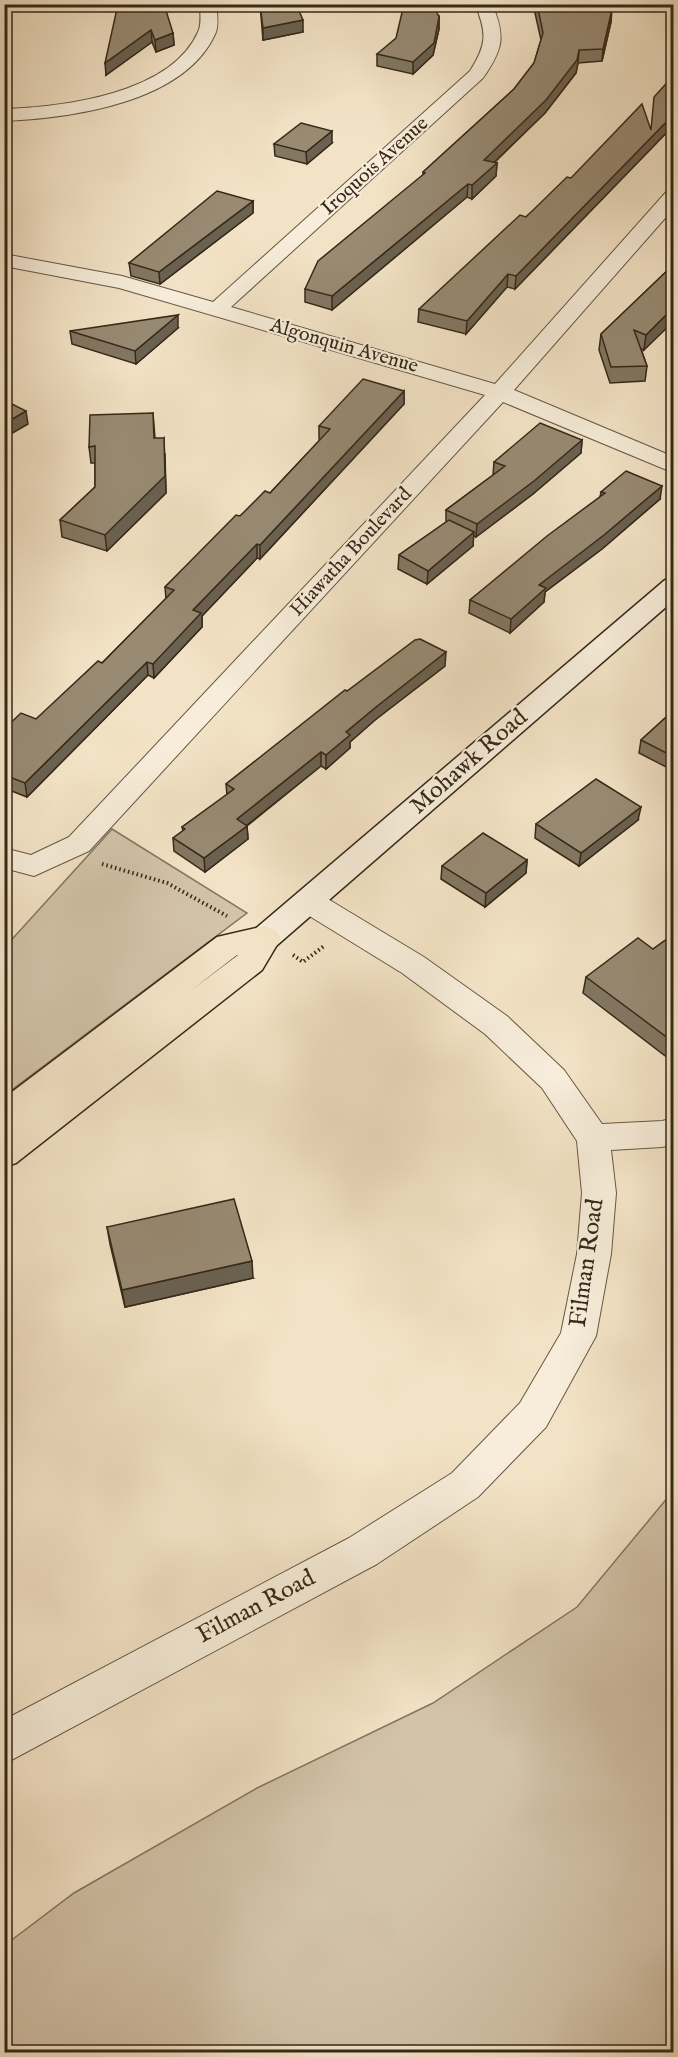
<svg xmlns="http://www.w3.org/2000/svg" width="678" height="2057" viewBox="0 0 678 2057" font-family="'IM FELL English',serif">
<style>
.green{fill:#d3c3a9;stroke:#847661;stroke-width:1.5}
.lines{fill:none;stroke-linecap:round;stroke-linejoin:round}
.street-casing{stroke:#655844;stroke-width:2}
.secondary-casing{stroke:#362919;stroke-width:3}
.highway-casing{stroke:#362919;stroke-width:3}
.path{stroke:#362919;stroke-width:4;stroke-dasharray:1.5 3;stroke-linecap:butt}
.street{fill:#f7edda;fill-rule:evenodd}
.secondary{fill:#f7edda;fill-rule:evenodd}
.highway{fill:#f3e3c6;fill-rule:evenodd}
.wall{fill:#837763;stroke:#362919;stroke-width:1.5}
.shaded-wall{fill:#6a6150;stroke:#362919;stroke-width:1.5}
.building{fill:#988a73;stroke:#362919;stroke-width:1.5}
.labels{text-anchor:middle;dominant-baseline:central;stroke-width:4.5;stroke-linejoin:round;paint-order:stroke}
.far-street-label{font-size:20px;fill:#362919;stroke:#f7edda}
.street-label{font-size:24px;fill:#362919;stroke:#f7edda}
</style>
<rect width="100%" height="100%" fill="#f3e3c6"/>
<filter id="stains"><feTurbulence type="fractalNoise" baseFrequency=".00333" numOctaves="4"/><feColorMatrix values="0 0 0 0 .2 0 0 0 0 .09 0 0 0 0 .02 0 0 0 .5 -.17"/></filter>
<radialGradient id="worn" r=".72"><stop offset=".6" stop-color="#630" stop-opacity="0"/><stop offset="1" stop-color="#630" stop-opacity=".3"/></radialGradient>
<g class="green">
<path d="M112,829L247,913L5,1095V947Z"/>
<path d="M673,1483V2052H5V1945L74,1893L257,1788L433,1703L577,1607L669,1496Z"/>
</g>
<g class="lines">
<defs>
<g id="street">
<path d="M200,4H216C217,13 219,24 216,32C186,103 71,118 4,121V109C63,107 171,94 198,32C202,24 200,13 200,4Z"/>
<path d="M475,4H492C506,37 503,49 483,78L231,307L495,384L667,191L674,189V208L514,390L674,457V473L503,402L89,851L34,876L4,868V848L31,855L69,837L485,395L119,288L4,266V254L122,276L213,302L470,71C487,44 487,33 475,4Z"/>
<path d="M308,890L318,893L424,957L507,1016L564,1070L602,1124L662,1121L674,1118V1144L662,1147L611,1150L616,1193L611,1254L596,1336L546,1427L478,1497L377,1564L4,1764V1720L349,1538L452,1473L520,1403L561,1333L577,1254L582,1193L577,1141L542,1088L485,1034L402,973L298,909L293,901L298,893Z"/>
</g>
<path id="secondary" d="M674,578V600L276,946L265,950L254,946L249,938L254,930L665,580Z"/>
<path id="highway" d="M265,926L276,930L281,938L262,970L16,1163L4,1167V1133L11,1128L4,1131V1098L217,937ZM237,955H238L189,992Z"/>
</defs>
<use href="#street" class="street-casing"/>
<use href="#secondary" class="secondary-casing"/>
<use href="#highway" class="highway-casing"/>
<g class="path">
<path d="M102,864L167,883L227,916"/>
<path d="M293,955L303,962L324,946"/>
</g>
<use href="#street" class="street"/>
<use href="#secondary" class="secondary"/>
<use href="#highway" class="highway"/>
</g>
<g class="wall">
<path d="M118,4L173,33L174,45L156,52L152,42L106,75Z"/>
<path d="M260,4H296L303,32L263,40Z"/>
<path d="M533,4H611V22L602,61L578,63L576,73L545,113L494,163H497L496,176L472,199L467,197L332,310L305,302V289L423,175V172L514,89L534,63L541,40Z"/>
<path d="M439,17V29L433,55L413,74L377,66V54Z"/>
<path d="M674,125L515,289L507,287L466,334L418,322L419,309L571,178L650,129Z"/>
<path d="M332,143L307,164L275,156L274,144Z"/>
<path d="M253,201V213L160,284L131,276L129,263Z"/>
<path d="M671,267L644,350L641,349L647,366L645,381L610,383L599,350L601,334Z"/>
<path d="M178,328L136,364L72,344L70,331Z"/>
<path d="M404,391V404L260,559L257,558L202,616V627L154,678L148,675L27,797L4,788V729L36,719L102,663L166,599L165,587L240,516L270,493L320,440L319,439V426Z"/>
<path d="M153,413L155,438L165,454L166,493L107,551L62,537L60,520L95,487V463H91L89,447Z"/>
<path d="M582,440L581,453L533,494L476,537L473,536V546L427,584L398,569L399,555L446,522V510L493,475L494,462Z"/>
<path d="M601,492L660,499L602,549L545,592L544,602L510,633L469,613L470,600L600,497Z"/>
<path d="M445,666L375,720L350,742V748L326,769L321,766L247,826L248,839L205,872L174,851L173,838L183,831L182,827L227,795L226,784L347,691Z"/>
<path d="M674,710V771L639,753L641,740Z"/>
<path d="M638,820L579,866L535,838L536,824Z"/>
<path d="M527,860L526,873L485,907L441,879L442,866Z"/>
<path d="M674,934V1054L668,1058L583,993L586,977L653,949Z"/>
<path d="M107,1227L253,1278L125,1307L110,1244Z"/>
</g>
<g class="shaded-wall">
<path d="M612,9L611,22L602,61L603,49Z"/>
<path d="M5,13L10,66L7,107L4,108Z"/>
<path d="M439,17V29L433,55L413,74V62Z"/>
<path d="M303,20V32L263,40V28Z"/>
<path d="M151,30L152,42L106,75L105,63Z"/>
<path d="M173,33L174,45L156,52L155,40Z"/>
<path d="M579,50L578,63L576,73L545,113L483,173L484,160Z"/>
<path d="M674,114V125L515,289L516,276Z"/>
<path d="M332,131V143L307,164L306,152Z"/>
<path d="M497,163L496,176L472,199V185Z"/>
<path d="M468,184L467,197L332,310V296Z"/>
<path d="M253,201V213L160,284L159,272Z"/>
<path d="M508,274L507,287L466,334L467,321Z"/>
<path d="M674,307V321L644,350L646,335Z"/>
<path d="M178,315V328L136,364L135,351Z"/>
<path d="M404,391V404L260,559V545Z"/>
<path d="M26,411L28,424L4,438V424Z"/>
<path d="M164,438L166,493L107,551L105,535Z"/>
<path d="M582,440L581,453L533,494L476,537L477,524Z"/>
<path d="M662,486L660,499L602,549L545,592L544,602L510,633L511,619L539,585Z"/>
<path d="M474,532L473,546L427,584L428,571Z"/>
<path d="M257,544V558L202,616V627L154,678L153,664L193,610Z"/>
<path d="M446,652L445,666L375,720L350,742V748L326,769V755L346,732L376,707Z"/>
<path d="M147,662L148,675L27,797L25,783Z"/>
<path d="M321,752V766L237,833V819Z"/>
<path d="M641,807L638,820L579,866L581,853Z"/>
<path d="M247,826L248,839L205,872L204,858Z"/>
<path d="M527,860L526,873L485,907L486,893Z"/>
<path d="M674,1040V1054L668,1058L672,1041Z"/>
<path d="M252,1261L253,1278L125,1307L122,1290Z"/>
</g>
<g class="building">
<path d="M118,4H164L173,33L155,40L151,30L105,63Z"/>
<path d="M260,4H296L303,20L263,28Z"/>
<path d="M404,4H433L439,17L434,43L413,62L377,54L396,38Z"/>
<path d="M537,4H611L612,9L603,49L579,50L577,60L546,100L484,160L497,163L472,185L468,184L332,296L305,289L318,261L425,173L423,172L514,89L534,63L543,33Z"/>
<path d="M5,13L9,54L6,94L4,95Z"/>
<path d="M674,75V114L516,276L508,274L467,321L419,309L520,215L526,217L567,177L571,178L642,104L651,130L654,97Z"/>
<path d="M301,123L332,131L306,152L274,144Z"/>
<path d="M217,191L253,201L159,272L129,263Z"/>
<path d="M671,267L674,268V307L646,335L634,330L647,366L611,367L601,334Z"/>
<path d="M178,315L135,351L70,331Z"/>
<path d="M363,379L404,391L260,545L257,544L193,610L201,613L153,664L147,662L25,783L4,775V729L21,713L36,719L98,661L102,663L174,590L165,587L236,515L240,516L265,491L270,493L330,429L319,426Z"/>
<path d="M4,400L26,411L4,424Z"/>
<path d="M153,413L154,438H164L165,476L105,535L60,520L95,487V446L89,447L90,415Z"/>
<path d="M540,423L582,440L534,481L477,524L446,510L505,466L494,462Z"/>
<path d="M626,471L662,486L604,535L539,585L546,588L511,619L470,600L547,536L605,493L601,492Z"/>
<path d="M449,520L474,532L428,571L399,555Z"/>
<path d="M420,639L446,652L376,707L346,732L350,735L326,755L321,752L237,819L247,826L204,858L173,838L185,829L182,827L234,789L226,784L345,690L347,691L415,640Z"/>
<path d="M674,710V757L641,740Z"/>
<path d="M596,779L641,807L581,853L536,824Z"/>
<path d="M483,833L527,860L486,893L442,866Z"/>
<path d="M674,934V1040L672,1041L586,977L638,938L653,949Z"/>
<path d="M234,1199L252,1261L122,1290L107,1227Z"/>
</g>
<g class="labels">
<g class="far-street-label">
<text transform="translate(375 166) rotate(-42)">Iroquois Avenue</text>
<text transform="translate(344 346) rotate(16)">Algonquin Avenue</text>
<text transform="translate(351 552) rotate(-47)">Hiawatha Boulevard</text>
</g>
<g class="street-label">
<text transform="translate(469 762) rotate(-41)">Mohawk Road</text>
<text transform="translate(587 1263) rotate(-82)">Filman Road</text>
<text transform="translate(256 1607) rotate(-28)">Filman Road</text>
</g>
</g>
<rect width="678" height="2057" fill="none" stroke="#f3e3c6" stroke-width="24"/>
<rect x="6" y="6" width="666" height="2045" fill="none" stroke="#362919" stroke-width="3"/>
<rect x="12" y="12" width="654" height="2033" fill="none" stroke="#362919" stroke-width="1.5"/>
<rect width="100%" height="100%" filter="url(#stains)"/>
<rect width="100%" height="100%" fill="url(#worn)"/>
</svg>
